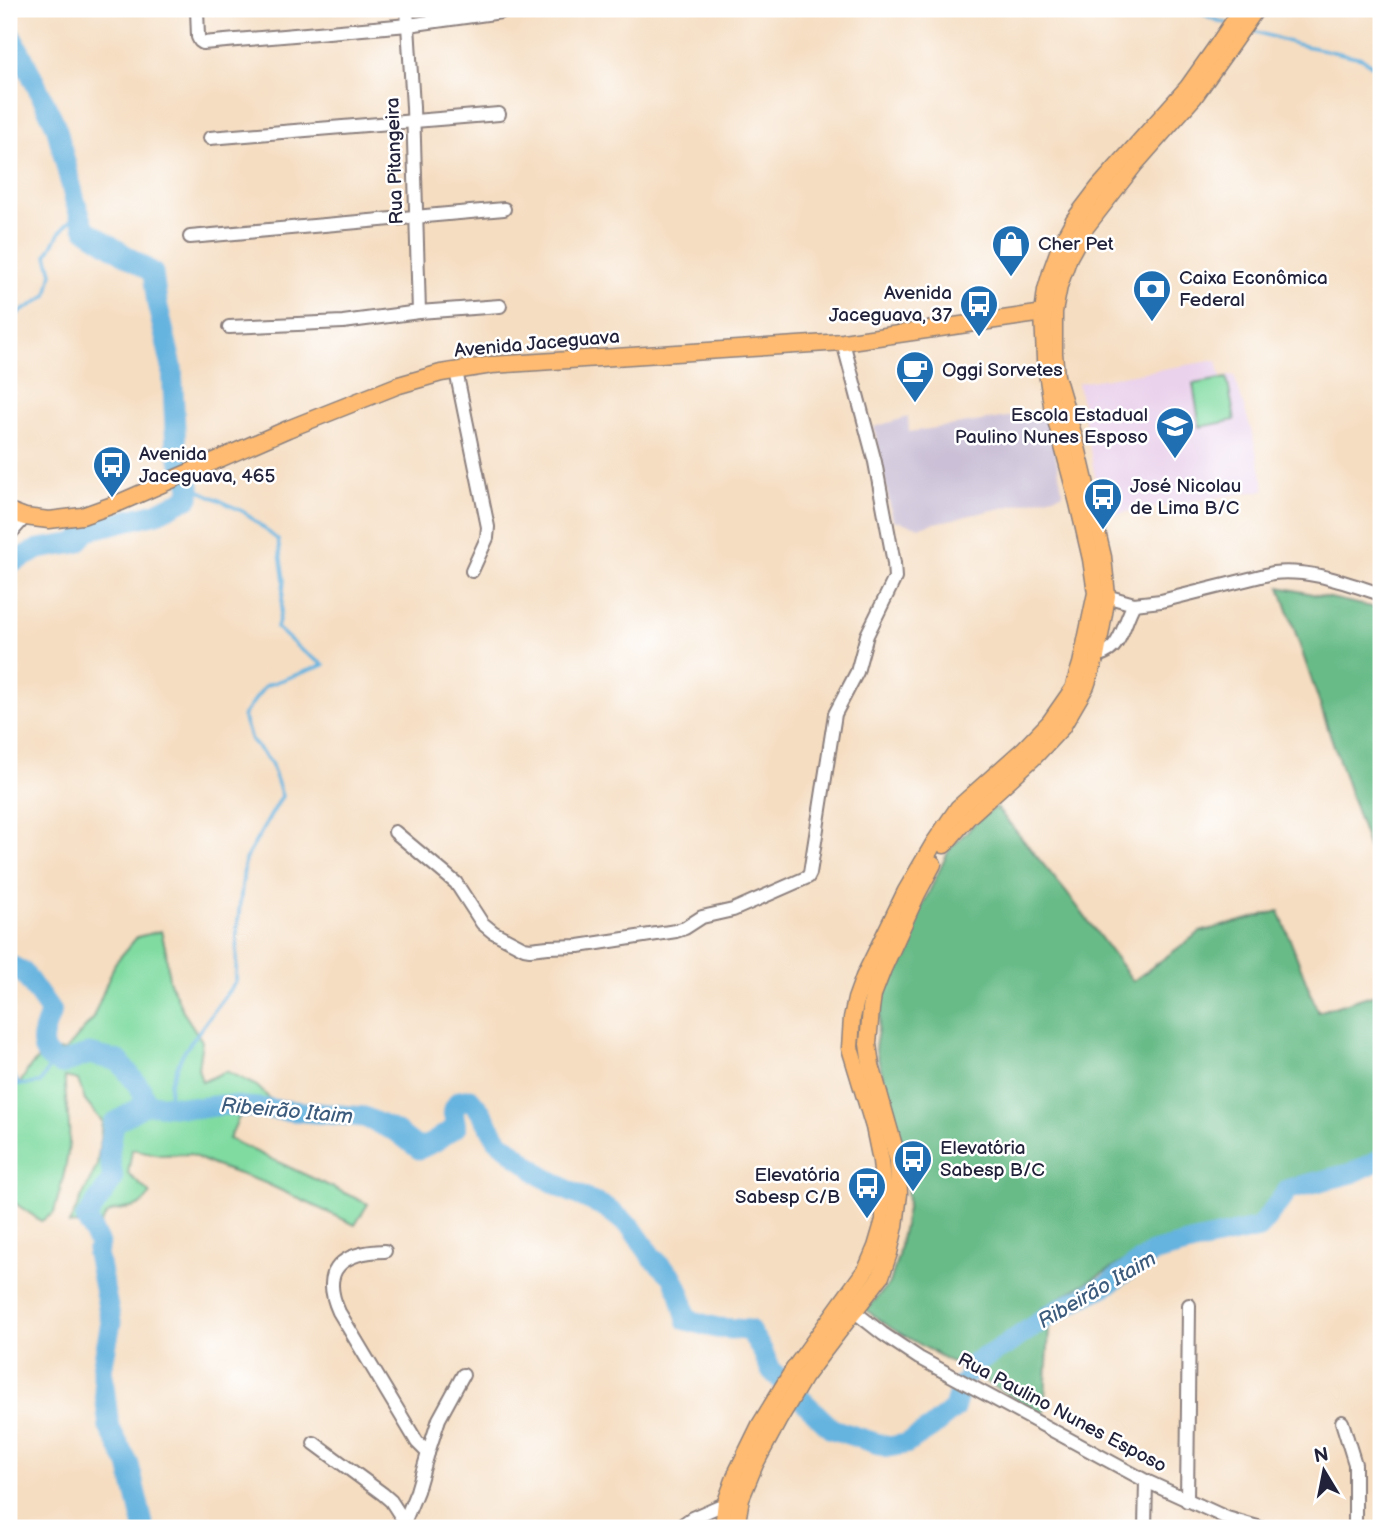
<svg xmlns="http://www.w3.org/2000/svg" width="1390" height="1537" viewBox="0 0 1390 1537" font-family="'Balsamiq Sans',sans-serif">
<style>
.built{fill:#ead1ec}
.industrial{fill:#cabfd6}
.green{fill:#80dba1;stroke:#517e6e;stroke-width:2}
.forest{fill:#68bb87;stroke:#456e61;stroke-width:2}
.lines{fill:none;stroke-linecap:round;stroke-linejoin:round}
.stream{stroke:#65b3df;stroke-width:3.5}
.river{stroke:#65b3df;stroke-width:21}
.minor-casing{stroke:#8c807e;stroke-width:16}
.major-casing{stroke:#8c807e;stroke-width:19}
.minor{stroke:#fff;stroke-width:12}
.major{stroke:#febb71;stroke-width:16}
.labels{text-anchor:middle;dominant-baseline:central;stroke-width:5;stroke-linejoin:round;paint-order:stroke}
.street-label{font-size:19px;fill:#22223b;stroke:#fff}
.poi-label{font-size:19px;fill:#22223b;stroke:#fff;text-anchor:start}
.water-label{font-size:21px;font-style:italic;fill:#3d5c7d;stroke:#fff}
</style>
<rect width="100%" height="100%" fill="#fff"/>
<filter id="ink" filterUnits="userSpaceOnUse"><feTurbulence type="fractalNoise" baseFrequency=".0143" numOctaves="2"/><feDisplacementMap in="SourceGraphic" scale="14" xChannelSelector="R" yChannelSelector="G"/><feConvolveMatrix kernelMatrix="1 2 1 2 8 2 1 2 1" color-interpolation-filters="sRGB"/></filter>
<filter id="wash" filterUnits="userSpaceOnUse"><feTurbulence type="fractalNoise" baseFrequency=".00686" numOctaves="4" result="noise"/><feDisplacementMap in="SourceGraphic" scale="28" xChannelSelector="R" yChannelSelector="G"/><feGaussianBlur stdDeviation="1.57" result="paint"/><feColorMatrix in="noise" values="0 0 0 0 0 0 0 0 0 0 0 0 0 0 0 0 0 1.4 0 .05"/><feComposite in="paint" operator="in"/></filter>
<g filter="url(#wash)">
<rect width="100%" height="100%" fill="#f5ddc1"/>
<path class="built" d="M1217,360L1221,378L1234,375L1251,429L1265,490L1102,516L1078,383Z"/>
<path class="industrial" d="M1047,411L1063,494L918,527L893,520L874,427L908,417L909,432Z"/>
<g class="green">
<path d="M1227,378L1235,420L1200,427L1193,384Z"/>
<path d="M161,931L166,951L169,980L184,1013L202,1041L198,1068L202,1082L226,1071L257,1086L273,1102L240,1115L229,1139L368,1204L355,1225L265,1183L213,1165L190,1154L160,1155L132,1149L128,1174L151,1194C147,1199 143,1204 138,1206C121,1212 109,1205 100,1225L69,1224L97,1166L102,1121L85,1101L78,1080L65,1077C64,1093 68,1110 69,1126C71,1155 61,1185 54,1213L41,1221L9,1199V1088L19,1085L29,1068L45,1052L65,1051L92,1020L115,963L137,937Z"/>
</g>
<g class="forest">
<path d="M1280,587L1381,609V884Z"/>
<path d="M996,807L1071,898L1133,981L1200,932L1279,911L1318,1012L1381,992V1151L1352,1164L1286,1180L1255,1221L1149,1247L1042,1308L1049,1331L1044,1415L891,1328L866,1310L890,1283L898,1256L908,1203L905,1155L875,1048L883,998L891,972L949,850L974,824Z"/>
</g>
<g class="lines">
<g class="stream">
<path d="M1193,9L1213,19L1226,23"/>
<path d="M1247,29L1296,44L1362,58L1381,72"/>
<path d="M9,319L47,296L52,273L47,255L60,232L79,211"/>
<path d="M9,1068L19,1085L40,1083L53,1061"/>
<path d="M169,1105L170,1083L183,1053L236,981L237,930L245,860L282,796L271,763L251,740L243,716L265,686L324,665L301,650L277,628L281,611L284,580L278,540L244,512L190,486"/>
</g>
<g class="river">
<path d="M9,33L20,52L56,126L75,201L85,229L153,273L157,303L172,367L176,449L190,486L189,497L157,513L88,530L77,543L39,549L9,564"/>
<path d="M9,965L23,972L51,1012C43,1033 33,1053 61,1064L89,1054L119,1061L141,1089L146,1104L114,1123L109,1154L113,1179L86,1218L99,1244L97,1254L111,1322L102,1369L109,1427L129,1465L144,1528"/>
<path d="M146,1104L199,1108L222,1105L364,1117L397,1132L419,1149L434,1142L456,1127L453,1111L459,1101L470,1099L481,1112L497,1139L542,1176L569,1191L605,1207L631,1227L652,1257L672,1276L680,1293L687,1320L717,1328L749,1330L762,1350L770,1369L832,1429L888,1447L906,1444L931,1428L954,1409L961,1385"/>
<path d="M969,1374L976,1362L1005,1346L1054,1312L1107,1285L1152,1253L1194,1242L1259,1228L1289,1189L1352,1173L1381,1159"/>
</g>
</g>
</g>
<g filter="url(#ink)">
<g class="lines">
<defs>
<g id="minor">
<path d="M197,9L198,37L200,41L203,43L408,25L501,12"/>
<path d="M407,9L413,107L419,312"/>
<path d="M210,138L499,114"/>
<path d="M190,237L504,209"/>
<path d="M229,327L343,322L419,312L500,306"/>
<path d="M456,371L488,527L487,538L472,571"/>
<path d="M9,535L25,517"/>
<path d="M1099,594L1134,604L1161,601L1273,573C1311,569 1345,583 1381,594"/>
<path d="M1088,656C1122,657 1121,627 1134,604"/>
<path d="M395,832L456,883L482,923L493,932L524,948L530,949L548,947L579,946L676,931L685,928L702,917L733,910L808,877L810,873L835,714L857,672L867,635L895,578L894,563L875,462L843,342"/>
<path d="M385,1251C344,1252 319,1268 339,1312L417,1442L428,1453L417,1491L402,1528"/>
<path d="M855,1312L883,1334L919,1358L1146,1481L1227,1518L1261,1528"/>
<path d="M1342,1422L1355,1464V1528"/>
<path d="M314,1443L383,1494L391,1501L404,1521"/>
<path d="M428,1453L439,1419L463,1375"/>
<path d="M1187,1501L1189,1305"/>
<path d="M678,1528L692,1518L731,1501"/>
<path d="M1145,1528L1146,1481"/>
</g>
<g id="major">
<path d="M9,511L25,517L49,520L82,516L121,502L288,429L399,385L441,373L492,365L843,342L1051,312"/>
<path d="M944,845L968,817L1033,758L1062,727L1086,686L1096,657L1102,625L1107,596L1103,557L1077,447L1056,376L1054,353V312L1059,286L1069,257L1085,228L1135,164L1194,97L1256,9"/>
<path d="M723,1528L726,1502L737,1472L760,1425L794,1369L867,1268L876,1247L884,1220V1194L881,1161L874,1127L850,1048L852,1018L856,999L864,977L906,891L934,843L958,808L1024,749L1050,722L1073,689L1081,664L1096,593L1091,559L1078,503L1052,405L1045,359L1043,313L1046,290L1052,269L1061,244L1074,220L1099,187L1188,87L1217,46L1242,9"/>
<path d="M736,1528L741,1498L755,1464L778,1421L804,1377L881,1276L889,1253L895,1226L899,1194L898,1160L871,1065L868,1044L871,1009L873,995L883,969L917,894L933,864"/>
</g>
</defs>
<use href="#minor" class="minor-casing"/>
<use href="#major" class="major-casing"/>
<use href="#minor" class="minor"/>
<use href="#major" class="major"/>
</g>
</g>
<defs>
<symbol id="shop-pin" viewBox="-11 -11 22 30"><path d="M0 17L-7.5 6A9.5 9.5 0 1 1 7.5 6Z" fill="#1f6fb2" stroke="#fff"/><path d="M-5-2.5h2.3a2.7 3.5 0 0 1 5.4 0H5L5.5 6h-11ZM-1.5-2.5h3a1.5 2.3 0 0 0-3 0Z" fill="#fff"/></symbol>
<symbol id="bank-pin" viewBox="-11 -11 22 30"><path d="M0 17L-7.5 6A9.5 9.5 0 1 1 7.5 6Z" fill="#1f6fb2" stroke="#fff"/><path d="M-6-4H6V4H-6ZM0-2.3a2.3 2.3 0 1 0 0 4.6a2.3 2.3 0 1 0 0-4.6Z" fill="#fff"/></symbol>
<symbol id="bus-pin" viewBox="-11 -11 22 30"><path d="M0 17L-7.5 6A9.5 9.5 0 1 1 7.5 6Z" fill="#1f6fb2" stroke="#fff"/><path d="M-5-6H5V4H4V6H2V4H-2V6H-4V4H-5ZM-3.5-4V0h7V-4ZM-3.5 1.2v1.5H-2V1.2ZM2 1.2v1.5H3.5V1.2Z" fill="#fff"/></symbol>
<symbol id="cafe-pin" viewBox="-11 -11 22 30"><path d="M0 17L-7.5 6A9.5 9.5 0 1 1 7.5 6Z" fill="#1f6fb2" stroke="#fff"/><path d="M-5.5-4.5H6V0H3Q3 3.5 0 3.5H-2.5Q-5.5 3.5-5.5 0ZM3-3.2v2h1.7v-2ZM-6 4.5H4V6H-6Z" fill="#fff"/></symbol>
<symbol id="school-pin" viewBox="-11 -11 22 30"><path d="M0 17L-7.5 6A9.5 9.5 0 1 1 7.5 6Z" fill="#1f6fb2" stroke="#fff"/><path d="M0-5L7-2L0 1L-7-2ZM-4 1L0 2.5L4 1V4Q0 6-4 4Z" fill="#fff"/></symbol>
</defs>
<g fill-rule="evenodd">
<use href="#shop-pin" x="989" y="222" width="44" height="60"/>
<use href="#bank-pin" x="1130" y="267" width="44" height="60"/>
<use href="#bus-pin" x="957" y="282" width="44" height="60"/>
<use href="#cafe-pin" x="893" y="348" width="44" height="60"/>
<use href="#school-pin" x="1153" y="404" width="44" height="60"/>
<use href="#bus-pin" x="90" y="443" width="44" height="60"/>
<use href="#bus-pin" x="1081" y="475" width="44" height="60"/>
<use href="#bus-pin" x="891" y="1137" width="44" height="60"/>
<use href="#bus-pin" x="845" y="1164" width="44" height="60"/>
</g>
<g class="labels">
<g class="street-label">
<text transform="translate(395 161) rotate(-92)">Rua Pitangeira</text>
<text transform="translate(537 344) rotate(-5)">Avenida Jaceguava</text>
<text transform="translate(1062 1413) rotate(28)">Rua Paulino Nunes Esposo</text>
</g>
<g class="poi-label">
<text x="1038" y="244">Cher Pet</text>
<text x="1179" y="278">Caixa Econômica<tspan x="1179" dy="22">Federal</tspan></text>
<text x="952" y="293" text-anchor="end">Avenida<tspan x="952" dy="22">Jaceguava, 37</tspan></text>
<text x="942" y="370">Oggi Sorvetes</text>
<text x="1148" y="415" text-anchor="end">Escola Estadual<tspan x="1148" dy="22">Paulino Nunes Esposo</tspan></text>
<text x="139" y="454">Avenida<tspan x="139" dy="22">Jaceguava, 465</tspan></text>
<text x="1130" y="486">José Nicolau<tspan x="1130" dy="22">de Lima B/C</tspan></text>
<text x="940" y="1148">Elevatória<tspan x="940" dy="22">Sabesp B/C</tspan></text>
<text x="840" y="1175" text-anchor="end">Elevatória<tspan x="840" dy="22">Sabesp C/B</tspan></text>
</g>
<g class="water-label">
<text transform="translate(287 1111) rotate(5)">Ribeirão Itaim</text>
<text transform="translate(1097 1290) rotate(-30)">Ribeirão Itaim</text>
</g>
</g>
<rect width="1390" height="1537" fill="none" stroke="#fff" stroke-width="35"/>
<g transform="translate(1324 1471) rotate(350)" stroke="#ffffff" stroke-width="5" paint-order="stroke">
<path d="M0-5L12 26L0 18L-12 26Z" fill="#22223b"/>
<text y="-10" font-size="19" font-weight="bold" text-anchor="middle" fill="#22223b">N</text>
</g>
</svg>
